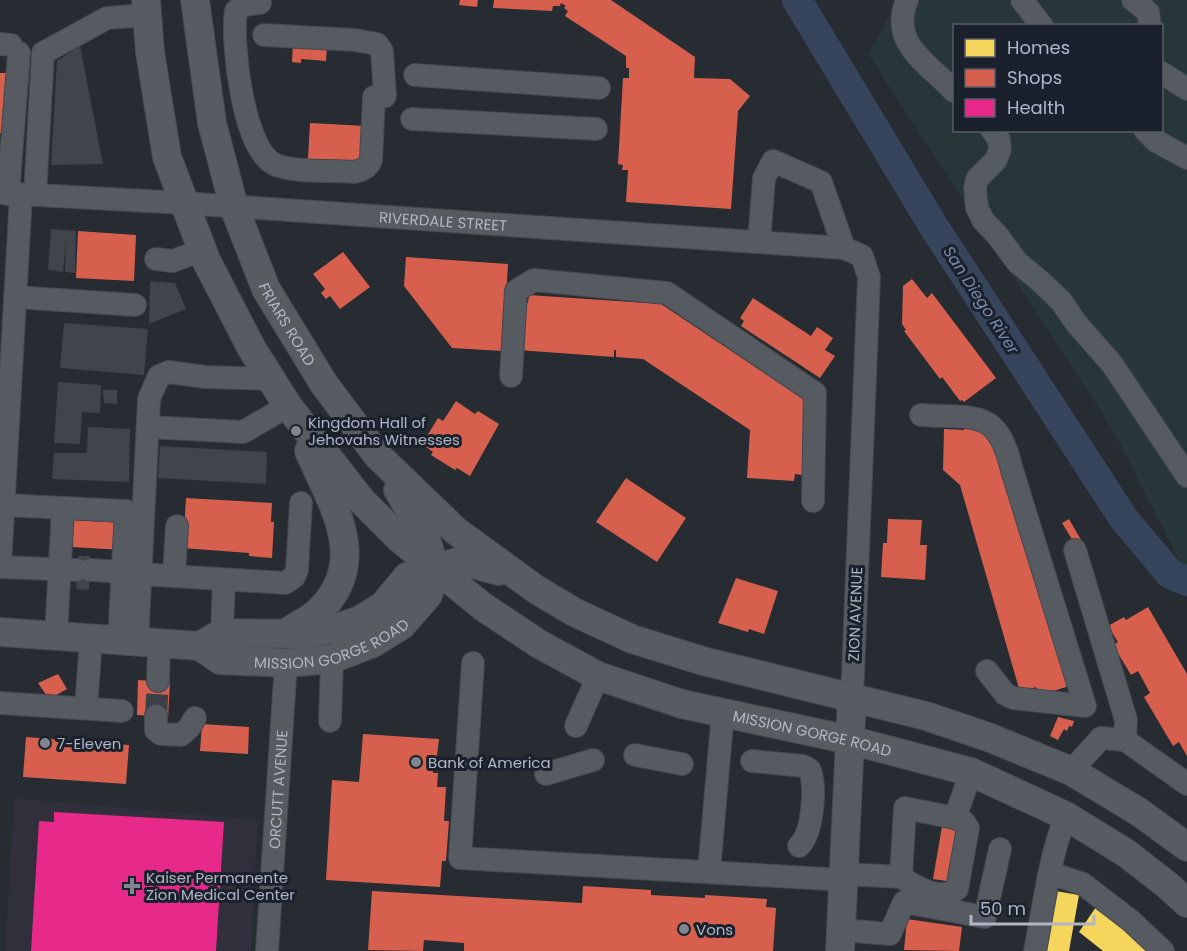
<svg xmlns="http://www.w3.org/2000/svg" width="1187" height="951" viewBox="0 0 1187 951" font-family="Poppins,sans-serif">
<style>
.medical{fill:#312f3b}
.green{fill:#273639;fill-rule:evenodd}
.homes{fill:#f6d55c}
.shops{fill:#d6604d}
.health{fill:#e7298a}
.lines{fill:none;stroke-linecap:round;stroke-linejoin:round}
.river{stroke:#36445c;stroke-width:30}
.building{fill:#41444b}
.minor-tunnel{stroke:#3c4048;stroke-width:22;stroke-dasharray:22 11;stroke-linecap:butt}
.minor-casing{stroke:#44474d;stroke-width:24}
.major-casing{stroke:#44484f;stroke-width:30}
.minor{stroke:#565a61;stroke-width:22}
.major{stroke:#585c62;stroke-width:28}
.poi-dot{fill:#808591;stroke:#1b212c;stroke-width:2}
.labels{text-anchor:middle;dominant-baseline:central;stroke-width:6;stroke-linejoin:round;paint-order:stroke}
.street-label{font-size:15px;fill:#b0b6c4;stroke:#1b212c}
.poi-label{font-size:15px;fill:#b0b6c4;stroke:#1b212c;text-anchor:start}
.water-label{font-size:16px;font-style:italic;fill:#798baa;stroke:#1b212c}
</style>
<rect width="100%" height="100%" fill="#272b32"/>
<path class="medical" d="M14,798L258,820L251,951H5Z"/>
<path class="green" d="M898,0H1187V576L1113,430L868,54ZM954,26H1162V130H954Z"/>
<g class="homes">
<path d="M1050,890L1079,895L1069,951H1040Z"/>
<path d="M1096,907L1153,951H1103L1079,932Z"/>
</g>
<g class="shops">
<path d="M460,0H478L477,7L459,5Z"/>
<path d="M494,0H611L695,57L694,78L730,79L750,96L738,111L731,209L626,202L628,170H622L623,165L618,164L623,78H629V68H626V56L565,16L568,11L564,8L566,6L561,3L560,6H553L552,11L493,8Z"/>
<path d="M293,42L327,46L326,61L301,59V63L292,62Z"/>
<path d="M0,73H11L8,134L0,133Z"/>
<path d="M310,123L366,126L360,163H302V158H308Z"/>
<path d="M78,231L136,235L134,281L76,278Z"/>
<path d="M343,252L370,287L340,309L330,296L326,299L321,293L325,289L313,274Z"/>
<path d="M406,257L508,264L503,351L452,348L404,286Z"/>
<path d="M912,279L927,298L932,293L996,378L964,402L962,400L960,401L942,377L940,379L904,331L906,330L902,324L903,286Z"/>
<path d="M529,295L661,304L808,402L803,475L795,474L794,481L747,478L750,430L643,359L616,357V350H614V357L518,350L521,302L528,303Z"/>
<path d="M753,298L811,336L817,327L833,338L825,350L835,356L820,378L741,326L744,321L740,318Z"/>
<path d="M456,401L475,414L478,411L499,424L470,476L457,468L455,470L431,455L433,452L422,444L438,418L443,421Z"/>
<path d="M965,426L977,427L1002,452L996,458L1010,469L1069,686L1044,694H1038L1036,687L1020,692L960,485L943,470L944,429L964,430Z"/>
<path d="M626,478L686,518L657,562L596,522Z"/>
<path d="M186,498L272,503L271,522H274L272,558L249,556V553L183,548Z"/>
<path d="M888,519L922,520L920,545H927L925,580L881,577L883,543H887Z"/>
<path d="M1069,519L1084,545L1078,549L1062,523Z"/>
<path d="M73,520L125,523L123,550L71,547Z"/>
<path d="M736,578L778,591L764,634L749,629L748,632L718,623Z"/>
<path d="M1148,607L1187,674V756L1179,742L1173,746L1144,697L1150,693L1138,671L1131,675L1113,645L1118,642L1108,626L1124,617L1126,620Z"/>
<path d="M58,674L67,689L49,699L38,683Z"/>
<path d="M138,680L170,682L168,717L137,715Z"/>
<path d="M1058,717L1074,721L1072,727L1069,726L1067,731L1064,729L1058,740L1050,736Z"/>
<path d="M202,724L249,727L248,754L200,751Z"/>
<path d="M363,734L439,739L437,756H434L433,773H438L437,787H446L444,821H449L446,861H442L440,887L326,880L332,780L359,782Z"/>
<path d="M26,737L129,745L126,784L23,777Z"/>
<path d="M942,826L963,830L953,882L933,879Z"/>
<path d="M583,886L651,890V895L705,898V895L767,899L766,907L776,908L773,951H464V943L424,940L423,951L368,950L372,891L582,903Z"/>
<path d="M907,919L962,927L959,951L904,950Z"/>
</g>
<path class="health" d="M54,812L224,822L216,951H31L39,821L54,822Z"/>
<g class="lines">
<path class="river" d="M797,0L934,227L1124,519L1170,574L1187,581"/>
</g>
<g class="building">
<path d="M80,46L103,164L51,165L57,61Z"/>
<path d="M51,229L76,231L75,273L65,272L66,239L63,272L48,270Z"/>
<path d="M150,281L175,283L186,309L149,324Z"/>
<path d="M64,323L148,329L144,375L60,368Z"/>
<path d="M58,382L101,385L100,413L82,412L80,444L54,443Z"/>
<path d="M103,390H117V404L104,403Z"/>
<path d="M88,427L130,429L129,482L52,479L54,453H87Z"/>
<path d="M160,446L267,452L266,484L158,478Z"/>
<path d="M78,556H90L89,590L76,589Z"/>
</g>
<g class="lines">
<path class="minor-tunnel" d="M156,716L158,681"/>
<defs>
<g id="minor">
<path d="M907,0C889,44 928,63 954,91"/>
<path d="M1022,0L1042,26"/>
<path d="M1133,0L1148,12L1150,26"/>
<path d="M260,3L244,5L236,11C231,42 243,152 276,165C297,173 330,170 354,172C362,170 368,168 371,160L374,97"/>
<path d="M264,35L355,40L377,44L382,51L385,96"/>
<path d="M0,44L11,45"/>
<path d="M1162,73L1187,89"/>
<path d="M415,75L599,88"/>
<path d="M412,119L596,129"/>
<path d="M992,130L999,140L1000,149L996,160L977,179L975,188L977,208L983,220L998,236L1017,262L1040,281L1061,301L1076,323L1112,364L1187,476"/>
<path d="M1145,130L1156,141L1187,158"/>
<path id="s1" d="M0,193L183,203L844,248L862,256L869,277L852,698"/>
<path d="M8,194L19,53"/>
<path d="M35,195L43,53L107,18L147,15"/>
<path d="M759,242L764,178L773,161L821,182L844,248"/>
<path d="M156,259L173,261L202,250"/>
<path d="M15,297L135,305"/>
<path d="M511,376L516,291L534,280L667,293L815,393L813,501"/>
<path d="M921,415C976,419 997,407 1012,470L1085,706L1013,698L1005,694L987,671"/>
<path d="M148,427L243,432L288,406"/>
<path d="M3,505L126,511L119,641"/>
<path d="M1075,550L1126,720L1125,740"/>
<path d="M0,565L21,195"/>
<path d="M0,567L77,570"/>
<path d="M90,570L123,572"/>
<path d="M140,574L285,583L294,577L297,570L301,503"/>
<path d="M174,576L177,526"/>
<path d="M222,633L224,580"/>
<path d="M56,636L63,508"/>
<path d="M137,643L149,399L159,376L169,372L205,377L271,379"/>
<path d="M473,663L460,858L845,880"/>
<path d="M158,681L159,644"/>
<path d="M0,703L122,711"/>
<path d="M86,708L91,639"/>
<path d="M156,716V730L161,734L181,735L189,728L195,718"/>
<path d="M330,721L332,659"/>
<path d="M576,726L598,676"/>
<path d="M635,755L682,764"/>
<path d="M752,761L803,766L810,770C816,788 813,833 799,846"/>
<path d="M1071,771L1101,738L1125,740L1187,784"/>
<path d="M546,774L593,760"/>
<path d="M709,871L723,712"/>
<path d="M1050,873L1083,884L1131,921L1163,951"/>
<path d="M845,874L901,877L905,808L955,818L971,772"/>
<path d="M901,877C915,887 941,902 957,889L968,828L964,822L955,818"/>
<path d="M842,930L890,934L904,902L985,917L1000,849"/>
<path id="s2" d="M267,951L286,663"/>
<path d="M1035,951C1044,906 1049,858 1066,816"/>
</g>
<g id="major">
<path id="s3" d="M146,0L150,52L167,157L206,260L252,349L288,406L361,500L400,539L482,606L539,644L598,676L682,704L850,740L971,772L1066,816L1126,853L1166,884L1187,903"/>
<path id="s4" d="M195,0L212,123L234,207L266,289L324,384L378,456L456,531L537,590L574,612L632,639L703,661L926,716L988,737L1071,771L1139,812L1187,847"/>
<path d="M398,490L425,535L435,569"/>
<path id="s5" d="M0,632L200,646L220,660L286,663L332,659L373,643L402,625L428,595L435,569"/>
<path d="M286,633C296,626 308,621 317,613C372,563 332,504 309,451"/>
<path d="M200,646L222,633L304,634L335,629L360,620L384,605L407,577L461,561L499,571"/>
<path d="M840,951L852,698"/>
</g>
</defs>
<use href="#minor" class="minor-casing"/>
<use href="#major" class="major-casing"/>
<use href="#minor" class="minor"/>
<use href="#major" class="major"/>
</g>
<g class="poi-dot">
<circle cx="296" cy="431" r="6"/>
<circle cx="45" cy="743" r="6"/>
<circle cx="416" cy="762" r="6"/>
<path d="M129 877h6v6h6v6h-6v6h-6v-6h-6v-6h6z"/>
<circle cx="684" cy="929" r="6"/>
</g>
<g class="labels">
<g class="street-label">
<text stroke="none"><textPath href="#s1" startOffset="444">RIVERDALE STREET</textPath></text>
<text stroke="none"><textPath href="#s4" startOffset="340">FRIARS ROAD</textPath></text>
<text transform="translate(855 614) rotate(-88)">ZION AVENUE</text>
<text stroke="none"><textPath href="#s5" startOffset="340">MISSION GORGE ROAD</textPath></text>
<text stroke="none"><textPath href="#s3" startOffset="1074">MISSION GORGE ROAD</textPath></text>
<text stroke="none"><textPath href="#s2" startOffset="162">ORCUTT AVENUE</textPath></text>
</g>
<g class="poi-label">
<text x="308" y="422">Kingdom Hall of<tspan x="308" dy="17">Jehovahs Witnesses</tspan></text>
<text x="57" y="743">7-Eleven</text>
<text x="428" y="762">Bank of America</text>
<text x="146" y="877">Kaiser Permanente<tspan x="146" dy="17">Zion Medical Center</tspan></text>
<text x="696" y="929">Vons</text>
</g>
<g class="water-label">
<text transform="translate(981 300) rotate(57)">San Diego River</text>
</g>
</g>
<rect x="953" y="24" width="210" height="108" fill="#1b212c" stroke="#575d69" stroke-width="1.5"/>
<rect x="965" y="39" width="30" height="18" fill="#f6d55c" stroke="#575d69" stroke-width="1.5"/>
<text x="1007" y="54" font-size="18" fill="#b0b6c4">Homes</text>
<rect x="965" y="69" width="30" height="18" fill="#d6604d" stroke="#575d69" stroke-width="1.5"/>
<text x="1007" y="84" font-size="18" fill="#b0b6c4">Shops</text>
<rect x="965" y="99" width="30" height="18" fill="#e7298a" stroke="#575d69" stroke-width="1.5"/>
<text x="1007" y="114" font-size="18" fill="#b0b6c4">Health</text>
<path d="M971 915v9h123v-9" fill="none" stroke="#b0b6c4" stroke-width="3"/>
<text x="980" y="915" font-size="18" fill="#b0b6c4" stroke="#1b212c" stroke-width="4.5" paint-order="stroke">50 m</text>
</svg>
